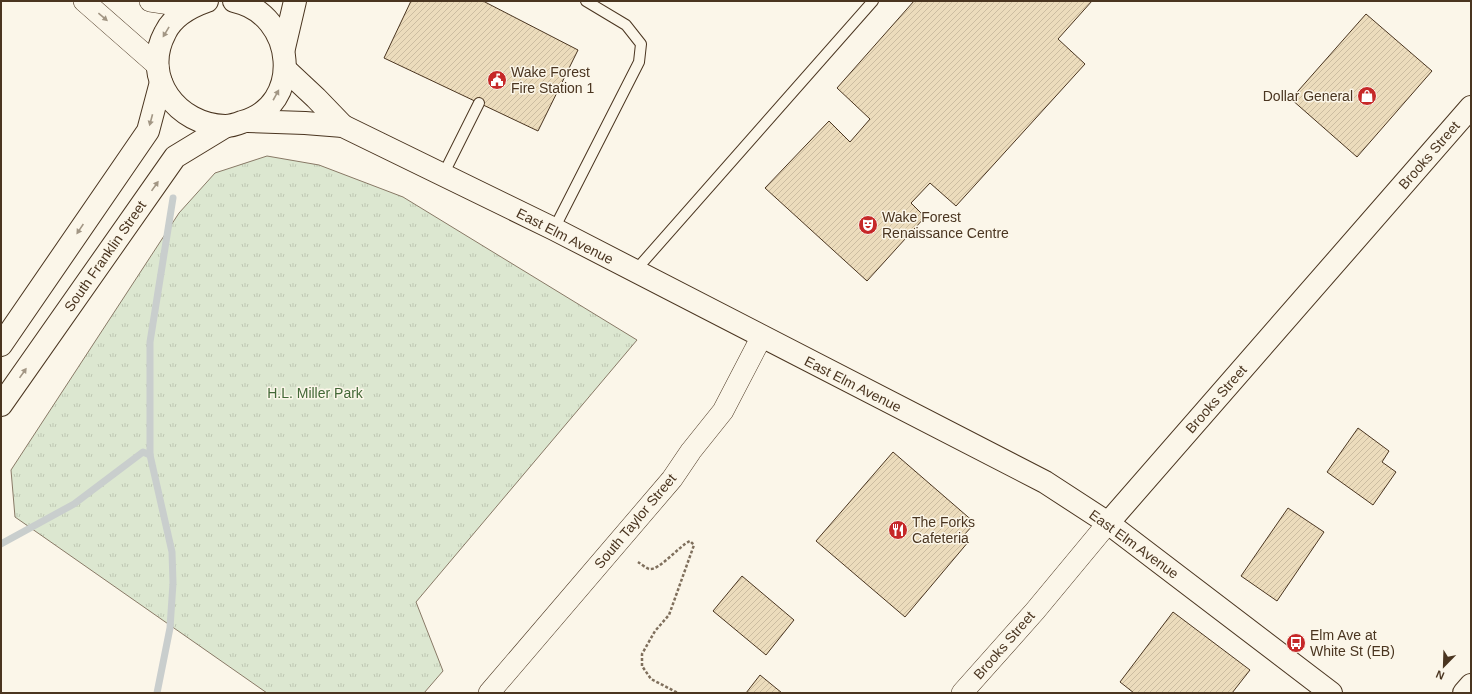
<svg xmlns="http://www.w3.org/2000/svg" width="1472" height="694" viewBox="0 0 1472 694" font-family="Helvetica,sans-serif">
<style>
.grass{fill:url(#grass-tufts);stroke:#887966}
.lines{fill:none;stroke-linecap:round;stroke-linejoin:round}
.stream{stroke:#c9cecd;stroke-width:7}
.building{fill:url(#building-hatch);stroke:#4a3520}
.lane-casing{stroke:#4a3520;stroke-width:12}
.street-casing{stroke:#4a3520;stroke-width:22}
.secondary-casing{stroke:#4a3520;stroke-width:24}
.path{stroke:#7f6f5c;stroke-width:2.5;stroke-dasharray:3 2;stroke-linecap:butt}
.lane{stroke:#fbf6e9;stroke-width:10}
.street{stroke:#fbf6e9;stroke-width:21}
.secondary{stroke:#fbf6e9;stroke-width:22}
.oneway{fill:#a29684}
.labels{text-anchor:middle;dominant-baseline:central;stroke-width:3;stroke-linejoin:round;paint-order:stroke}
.poi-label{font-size:14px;fill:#4a3520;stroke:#fbf6e9;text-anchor:start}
.street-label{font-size:14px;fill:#4a3520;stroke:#fbf6e9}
.park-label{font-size:14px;fill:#436837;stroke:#fbf6e9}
</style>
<defs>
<pattern id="grass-tufts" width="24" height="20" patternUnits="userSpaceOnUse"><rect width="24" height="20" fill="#dce7d0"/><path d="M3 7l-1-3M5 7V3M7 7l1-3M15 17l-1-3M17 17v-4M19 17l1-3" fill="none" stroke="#bec7b2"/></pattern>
<pattern id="building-hatch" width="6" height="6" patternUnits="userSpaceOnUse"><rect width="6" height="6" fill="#ecdcbc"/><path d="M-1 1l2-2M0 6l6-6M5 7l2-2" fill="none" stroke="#ccbda1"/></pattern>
</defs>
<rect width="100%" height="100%" fill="#fbf6e9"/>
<path class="grass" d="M267,156L319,165L403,197L637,340L416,602L443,671L424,693H267L15,517L11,470L179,213L215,173Z"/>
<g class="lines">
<g class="stream">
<path d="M1,544L74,504L143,452L150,455"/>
<path d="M157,693L170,628L173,583L172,552L150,455V342L173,198"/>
</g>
</g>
<g class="building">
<path d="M411,1H483L578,50L538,131L384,58Z"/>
<path d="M914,1H1092L1058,39L1085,64L956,206L930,183L911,203L925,217L867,281L765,188L829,121L850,142L870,119L837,88Z"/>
<path d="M1366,14L1432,71L1357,157L1291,99Z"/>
<path d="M1358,428L1389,451L1382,462L1396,472L1373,505L1327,472Z"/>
<path d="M893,452L975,523L963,536L969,541L905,617L816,541Z"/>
<path d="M1288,508L1324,532L1277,601L1241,576Z"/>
<path d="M742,576L794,620L766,655L713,611Z"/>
<path d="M1173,612L1250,670L1232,693H1134L1120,682Z"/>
<path d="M760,675L782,693H746Z"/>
</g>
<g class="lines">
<defs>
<g id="lane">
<path d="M443,175L479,103"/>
<path d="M554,229L639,62L641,44L626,25L586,1"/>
<path d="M635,271L873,1"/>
</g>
<g id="street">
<path d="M84,1L158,66"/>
<path d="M150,1L190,7"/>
<path d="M489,693L672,479L691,451L723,411L762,336"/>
<path d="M962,693L1035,611L1108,523"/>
</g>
<g id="secondary">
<path d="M207,1C190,7 173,16 165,33C141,78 178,125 225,126C230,126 237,124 242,122C304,106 296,14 234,1"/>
<path d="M284,48L295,1"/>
<path d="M285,69L316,98L343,126"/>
<path d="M248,121L305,123L343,126L554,229L1045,482L1108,523L1331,693"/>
<path d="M1,345L148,131L161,82"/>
<path d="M1,405L175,157L226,126"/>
<path d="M1108,523L1471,107"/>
<path d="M1464,693L1471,685"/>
</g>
</defs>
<use href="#lane" class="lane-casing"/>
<use href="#street" class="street-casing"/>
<use href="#secondary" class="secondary-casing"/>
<path class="path" d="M638,562C641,564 646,568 649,569C659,571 679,546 690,541L694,545L669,615L655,631L642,654V666L651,679L678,693"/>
<use href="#lane" class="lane"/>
<use href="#street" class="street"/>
<use href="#secondary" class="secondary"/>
</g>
<defs><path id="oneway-solid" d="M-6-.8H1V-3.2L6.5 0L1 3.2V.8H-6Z"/></defs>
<g class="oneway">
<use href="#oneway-solid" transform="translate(103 17) rotate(40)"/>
<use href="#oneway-solid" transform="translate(166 32) rotate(121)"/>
<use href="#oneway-solid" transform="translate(276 95) rotate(-61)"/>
<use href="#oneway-solid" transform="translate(151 120) rotate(105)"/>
<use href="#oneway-solid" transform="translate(155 186) rotate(-55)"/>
<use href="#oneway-solid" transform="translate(80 229) rotate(124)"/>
<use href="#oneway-solid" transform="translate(23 373) rotate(-55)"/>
</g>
<defs>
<symbol id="civic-disc" viewBox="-11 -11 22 22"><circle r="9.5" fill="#c62828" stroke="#fbf6e9"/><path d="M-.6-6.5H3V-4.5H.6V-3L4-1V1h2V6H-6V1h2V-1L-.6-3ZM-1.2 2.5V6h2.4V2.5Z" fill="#fff"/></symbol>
<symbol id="shop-disc" viewBox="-11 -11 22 22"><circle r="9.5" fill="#c62828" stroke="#fbf6e9"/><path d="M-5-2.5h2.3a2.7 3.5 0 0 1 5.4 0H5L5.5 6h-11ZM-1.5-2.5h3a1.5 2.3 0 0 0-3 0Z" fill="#fff"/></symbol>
<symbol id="theatre-disc" viewBox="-11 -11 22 22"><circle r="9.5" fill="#c62828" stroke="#fbf6e9"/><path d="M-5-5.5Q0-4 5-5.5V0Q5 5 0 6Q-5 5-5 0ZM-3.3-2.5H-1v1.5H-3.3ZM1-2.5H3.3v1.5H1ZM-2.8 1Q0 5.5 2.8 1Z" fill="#fff"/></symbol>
<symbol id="restaurant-disc" viewBox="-11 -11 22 22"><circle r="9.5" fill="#c62828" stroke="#fbf6e9"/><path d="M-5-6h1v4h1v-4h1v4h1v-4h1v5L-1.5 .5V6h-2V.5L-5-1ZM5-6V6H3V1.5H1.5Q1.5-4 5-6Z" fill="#fff"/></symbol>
<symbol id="bus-disc" viewBox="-11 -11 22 22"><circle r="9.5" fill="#c62828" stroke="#fbf6e9"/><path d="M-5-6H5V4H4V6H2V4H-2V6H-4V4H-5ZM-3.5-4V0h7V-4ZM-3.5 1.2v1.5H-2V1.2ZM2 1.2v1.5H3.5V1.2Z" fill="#fff"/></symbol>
</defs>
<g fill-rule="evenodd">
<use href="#civic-disc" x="486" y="69" width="22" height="22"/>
<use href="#shop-disc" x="1356" y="85" width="22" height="22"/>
<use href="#theatre-disc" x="857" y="214" width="22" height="22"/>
<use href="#restaurant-disc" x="887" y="519" width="22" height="22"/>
<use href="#bus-disc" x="1285" y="632" width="22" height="22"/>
</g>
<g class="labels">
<g class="poi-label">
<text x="511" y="72">Wake Forest<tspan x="511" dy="16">Fire Station 1</tspan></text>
<text x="1353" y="96" text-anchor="end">Dollar General</text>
<text x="882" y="217">Wake Forest<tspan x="882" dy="16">Renaissance Centre</tspan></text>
<text x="912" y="522">The Forks<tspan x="912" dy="16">Cafeteria</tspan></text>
<text x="1310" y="635">Elm Ave at<tspan x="1310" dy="16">White St (EB)</tspan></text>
</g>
<g class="street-label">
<text transform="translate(1429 155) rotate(-49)">Brooks Street</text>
<text transform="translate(565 236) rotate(27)">East Elm Avenue</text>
<text transform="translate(105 256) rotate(-55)">South Franklin Street</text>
<text transform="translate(853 384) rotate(27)">East Elm Avenue</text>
<text transform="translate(1216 399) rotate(-49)">Brooks Street</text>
<text transform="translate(635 521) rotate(-50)">South Taylor Street</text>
<text transform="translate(1134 544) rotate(36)">East Elm Avenue</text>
<text transform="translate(1004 645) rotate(-49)">Brooks Street</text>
</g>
<g class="park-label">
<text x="315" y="393">H.L. Miller Park</text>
</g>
</g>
<rect width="1472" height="694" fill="none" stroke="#4a3520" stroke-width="4"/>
<g transform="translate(1444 666) rotate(203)" stroke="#fbf6e9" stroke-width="3" paint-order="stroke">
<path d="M0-3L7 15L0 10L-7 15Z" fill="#4a3520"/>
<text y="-6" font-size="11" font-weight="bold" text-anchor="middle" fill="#4a3520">N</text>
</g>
</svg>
